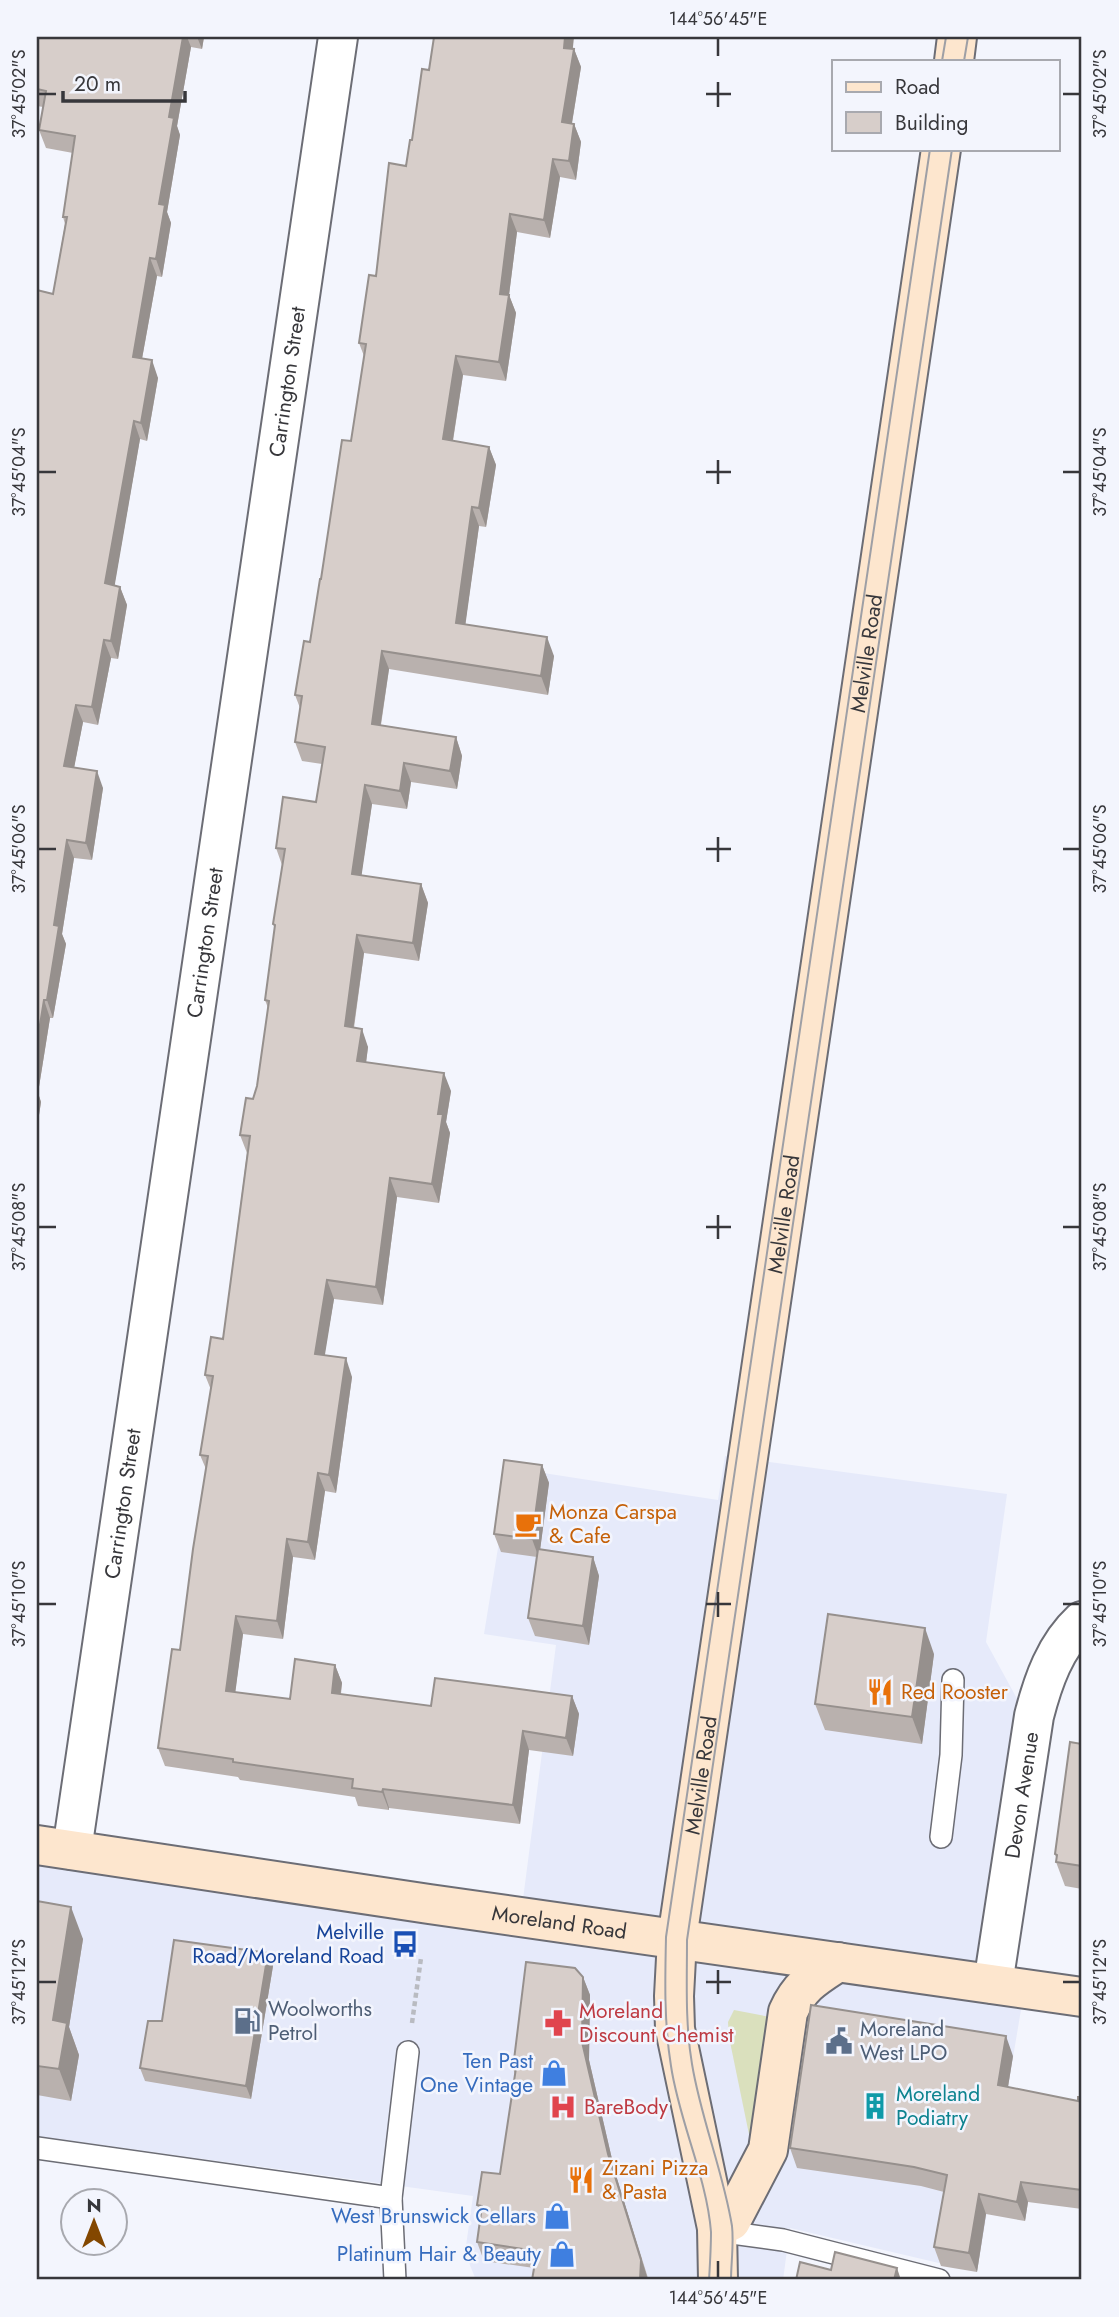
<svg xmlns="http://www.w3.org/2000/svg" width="1119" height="2317" viewBox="0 0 1119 2317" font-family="Jost,sans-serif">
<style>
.built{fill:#e6eafa}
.green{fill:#dae0bd}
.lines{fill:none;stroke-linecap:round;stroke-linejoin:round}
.lane-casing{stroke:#6c6d75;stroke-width:24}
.street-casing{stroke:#6c6d75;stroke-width:42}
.secondary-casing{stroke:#6c6d75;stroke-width:42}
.path{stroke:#b9bbc1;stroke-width:4.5;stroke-dasharray:5 3.5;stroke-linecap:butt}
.lane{stroke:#fff;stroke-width:21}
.street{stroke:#fff;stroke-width:38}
.secondary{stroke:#fde6ce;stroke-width:38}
.tram{stroke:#9e9fa5;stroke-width:2}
.wall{fill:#b9b1ae}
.shaded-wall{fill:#96908d}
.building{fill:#d7ceca;stroke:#96908d;stroke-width:2}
.ticks{fill:none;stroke:#37373b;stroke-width:2.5}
.labels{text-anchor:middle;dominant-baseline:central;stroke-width:5;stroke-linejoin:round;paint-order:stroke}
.street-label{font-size:21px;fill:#37373b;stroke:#f3f5fd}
.food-label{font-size:21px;fill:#c56008;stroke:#f3f5fd;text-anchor:start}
.transit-label{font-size:21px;fill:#164399;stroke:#f3f5fd;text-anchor:end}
.service-label{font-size:21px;fill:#4e5e75;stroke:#f3f5fd;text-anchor:start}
.health-label{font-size:21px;fill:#be3a42;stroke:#f3f5fd;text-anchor:start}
.shop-label{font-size:21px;fill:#366cbe;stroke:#f3f5fd;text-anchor:end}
.culture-label{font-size:21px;fill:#0d838f;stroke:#f3f5fd;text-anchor:start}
.neatline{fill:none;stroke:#37373b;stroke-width:2.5}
.ticks-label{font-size:18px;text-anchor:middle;fill:#37373b}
</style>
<rect width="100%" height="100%" fill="#f3f5fd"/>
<path class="built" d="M725,1456L1007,1494L986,1642L1038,1737L1002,1970L1027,1974L977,2272L790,2228L783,2280H476L465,2253L473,2196L37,2136V1858L519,1930L556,1645L484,1634L511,1468L718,1500Z"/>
<path class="green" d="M734,2010L775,2018L751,2144L729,2037L728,2022Z"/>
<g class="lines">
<defs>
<g id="lane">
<path d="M941,1837L951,1755L953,1680"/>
<path d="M37,2148L391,2198"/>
<path d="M717,2228L732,2233L783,2240L939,2280"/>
<path d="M395,2280L391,2198L408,2052"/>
</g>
<g id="street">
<path id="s1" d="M72,1850L338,37"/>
<path id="s2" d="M993,1984L1034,1716C1043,1681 1055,1646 1082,1621"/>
</g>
<g id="secondary">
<path d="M954,61L957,37"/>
<path id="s3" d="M37,1845L429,1904L1082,1997"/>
<path d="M717,2228L731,2221L768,2150L788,2012C800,1985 815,1977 838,1962"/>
<path id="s4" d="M718,2280L717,2228L675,2029L674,1996L677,1939L941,149"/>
</g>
</defs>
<use href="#lane" class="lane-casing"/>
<use href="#street" class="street-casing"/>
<use href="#secondary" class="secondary-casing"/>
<path class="path" d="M412,2023L421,1958"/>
<use href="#lane" class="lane"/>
<use href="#street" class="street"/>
<use href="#secondary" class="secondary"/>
<g class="tram">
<path d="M942,61L946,37"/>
<path d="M964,61L968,37"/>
<path d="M709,2280C710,2264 711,2248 711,2232C707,2178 679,2121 671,2066C664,2023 665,1980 666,1937L930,149"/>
<path d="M731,2280C731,2263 734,2244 732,2226C723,2171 701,2119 692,2064C685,2023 687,1981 687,1940L952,149"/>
</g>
</g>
<g class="wall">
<path d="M37,37H204L202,49L191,47L177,126L180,135L167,212L171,223L162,277L157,276L142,359L158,378L147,441L140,439L114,586L120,587L127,605L118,659L111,658L98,725L83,722L74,767L103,788L92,860L74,858L62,934L66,944L53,1018H50L38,1093L41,1102L37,1128L53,294L65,224L63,217L73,153L46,148L39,130L43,107L37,106Z"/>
<path d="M574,49L581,67L572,123L574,124L581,142L576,180L560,177L550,238L517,232L509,295L516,313L506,381L463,375L453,441L489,447L496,465L486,527L479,526L465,625L554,656L548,695L389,669L381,725L456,737L462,756L457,789L411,782L407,809L372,804L361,876L421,884L428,903L419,961L364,953L354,1028L368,1047L366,1062L451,1091L446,1122L450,1133L439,1203L397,1197L383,1305L334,1299L324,1356L352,1377L336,1493L325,1491L315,1560L293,1557L283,1639L243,1634L235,1692L290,1699L335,1665L342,1683L341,1694L431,1706L572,1696L579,1714L573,1756L529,1750L520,1824L389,1808V1810L358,1806L355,1797L240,1780L238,1777L165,1766L158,1748L180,1650L206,1469L200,1455L211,1390L205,1375L223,1339L247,1153L240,1135L257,1086L268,1008L265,1000L275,928L273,924L282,865L276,848L316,802L322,764L302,761L295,742L300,708L295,695L310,642L321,579L351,441L364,356L359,343L406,166L429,70Z"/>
<path d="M542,1465L549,1483L540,1550L593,1557L599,1576L589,1645L535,1636L528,1618L537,1557L501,1552L494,1534Z"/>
<path d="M934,1654L922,1744L825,1730L815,1704Z"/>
<path d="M1082,1744V1889L1065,1886L1056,1862L1057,1860L1055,1854Z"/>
<path d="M37,1901L83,1939L69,2027L79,2055L71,2101L37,2095Z"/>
<path d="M273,1966L251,2099L145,2081L140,2068L162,2021Z"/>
<path d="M583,1977L590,1995L589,2060L615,2172L648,2278L534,2268L484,2261L477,2242L481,2215L477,2205L500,2174L515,2075L513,2068Z"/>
<path d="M1013,2056L1008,2087L1078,2101L1082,2097V2209L1028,2202L1025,2221L986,2214L977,2272L941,2266L934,2247L944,2192L921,2186L797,2168L790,2148Z"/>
</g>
<g class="shaded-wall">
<path d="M183,37H187L191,47L177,126L180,135L167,212L171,223L162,277L156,259L159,204L169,117Z"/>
<path d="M197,37H204L202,49Z"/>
<path d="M565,37H574L571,66L564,48Z"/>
<path d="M574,49L581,67L569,141L562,122Z"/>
<path d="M574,124L581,142L576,180L569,161Z"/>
<path d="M553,159L560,177L550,238L544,220Z"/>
<path d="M510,214L517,232L509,295L516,313L506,381L499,362L500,294Z"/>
<path d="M150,258L157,276L139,375L133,357Z"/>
<path d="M456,356L463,375L450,458L443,439Z"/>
<path d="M152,360L158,378L147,441L141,423Z"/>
<path d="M134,421L140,439L112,601L105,583Z"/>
<path d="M489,447L496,465L486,527L479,508Z"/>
<path d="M472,507L479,526L463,642L456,623Z"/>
<path d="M120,587L127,605L118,659L111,641Z"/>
<path d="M547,637L554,656L548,695L541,676Z"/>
<path d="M104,640L111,658L98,725L92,707Z"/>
<path d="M382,651L389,669L378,742L372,724Z"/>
<path d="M76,705L83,722L71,784L64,766Z"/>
<path d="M456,737L462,756L457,789L450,771Z"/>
<path d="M404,763L411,782L407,809L400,791Z"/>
<path d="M97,771L103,788L92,860L86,843Z"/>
<path d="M365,785L372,804L359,893L352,874Z"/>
<path d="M67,840L74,858L62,934L66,944L53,1018L47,1000L54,925Z"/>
<path d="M421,884L428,903L419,961L413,943Z"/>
<path d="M357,935L364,953L351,1045L345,1026Z"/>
<path d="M44,1000L50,1018L38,1093L41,1102L37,1128V1043Z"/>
<path d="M362,1029L368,1047L364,1079L357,1061Z"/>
<path d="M444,1073L451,1091L446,1122L450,1133L439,1203L432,1184L438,1114Z"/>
<path d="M390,1178L397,1197L383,1305L376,1287Z"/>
<path d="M327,1280L334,1299L322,1373L315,1354Z"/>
<path d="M346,1358L352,1377L336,1493L329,1475Z"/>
<path d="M542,1465L549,1483L539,1558L532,1539Z"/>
<path d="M318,1473L325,1491L315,1560L308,1542Z"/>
<path d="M287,1539L293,1557L283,1639L277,1621Z"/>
<path d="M593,1557L599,1576L589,1645L583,1626Z"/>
<path d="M236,1616L243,1634L233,1710L226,1691Z"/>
<path d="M925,1628L934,1654L922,1744L912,1717Z"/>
<path d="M335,1665L342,1683L338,1712L332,1693Z"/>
<path d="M572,1696L579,1714L573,1756L566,1738Z"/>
<path d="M523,1731L529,1750L520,1824L513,1805Z"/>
<path d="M383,1789L389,1808V1810L382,1792Z"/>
<path d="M71,1907L83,1939L69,2027L79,2055L71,2101L59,2069L53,2020Z"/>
<path d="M268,1953L273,1966L251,2099L246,2086Z"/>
<path d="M583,1977L590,1995L589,2060L615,2172L648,2280H640L608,2154L582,2042Z"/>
<path d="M1006,2036L1013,2056L1005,2105L998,2085Z"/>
<path d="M1021,2182L1028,2202L1025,2221L1017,2202Z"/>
<path d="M979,2194L986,2214L977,2272L969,2253Z"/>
<path d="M897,2268L901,2280H894Z"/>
</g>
<g class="building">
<path d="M37,37H183L169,117L174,118L159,204L165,205L156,259L150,258L133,357L152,360L141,423L134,421L105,583L120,587L111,641L104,640L92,707L76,705L64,766L97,771L86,843L67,840L54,925L59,926L47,1000H44L37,1043V290L53,294L67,217H63L75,136L39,130L46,91L37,89Z"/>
<path d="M434,37H565L564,48L574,49L562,122L574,124L569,161L553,159L544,220L510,214L500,294L509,295L499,362L456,356L443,439L489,447L479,508L472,507L456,623L547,637L541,676L382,651L372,724L456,737L450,771L404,763L400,791L365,785L352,874L421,884L413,943L357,935L345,1026L362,1029L357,1061L444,1073L438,1114H443L432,1184L390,1178L376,1287L327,1280L315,1354L346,1358L329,1475L318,1473L308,1542L287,1539L277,1621L236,1616L226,1691L290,1699L295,1659L335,1665L332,1693L431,1706L435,1678L572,1696L566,1738L523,1731L513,1805L383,1789L382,1792L352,1788L353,1779L233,1762V1759L158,1748L172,1649L180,1650L193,1549L208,1456L200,1455L213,1376L205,1375L211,1337L223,1339L250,1136L240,1135L246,1098L253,1099L257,1086L269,1001L265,1000L275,925L273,924L285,849L276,848L283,797L316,802L325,747L295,742L302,696L295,695L304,641L310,642L320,579H321L342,440L351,441L366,344L359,343L369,275L376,276L389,163L406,166L410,140H412L422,69L429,70Z"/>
<path d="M504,1460L542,1465L532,1539L494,1534Z"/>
<path d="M538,1549L593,1557L583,1626L528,1618Z"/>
<path d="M828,1614L925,1628L912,1717L815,1704Z"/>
<path d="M1070,1742L1082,1744V1866L1056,1862L1057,1855L1055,1854Z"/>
<path d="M37,1901L71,1907L53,2020L67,2023L59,2069L37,2066Z"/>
<path d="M174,1940L268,1953L246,2086L140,2068L148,2021H162Z"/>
<path d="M526,1962L575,1968L583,1977L582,2042L608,2154L641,2260L640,2280H532L537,2251L477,2242L482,2206L477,2205L482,2172L500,2174L516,2068H513Z"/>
<path d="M811,2005L1006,2036L998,2085L1078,2101V2097H1082V2190L1021,2182L1017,2202L979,2194L969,2253L934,2247L947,2175L914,2167L790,2148Z"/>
<path d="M835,2252L897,2268L894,2280H796L800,2262L831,2270Z"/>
</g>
<path class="ticks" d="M718,38V56M718,82V107M38,94H56M706,94H731M1063,94H1080M718,460V484M38,472H56M706,472H731M1063,472H1080M718,837V862M38,849H56M706,849H731M1063,849H1080M718,1215V1239M38,1227H56M706,1227H731M1063,1227H1080M718,1592V1617M38,1604H56M706,1604H731M1063,1604H1080M718,1970V1994M38,1982H56M706,1982H731M1063,1982H1080M718,2261V2278"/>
<defs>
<symbol id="cafe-bare" viewBox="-9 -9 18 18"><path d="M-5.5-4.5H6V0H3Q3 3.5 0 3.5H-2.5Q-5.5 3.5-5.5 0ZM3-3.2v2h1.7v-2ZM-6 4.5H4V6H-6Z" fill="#e8710a" stroke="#f3f5fd" stroke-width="2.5" paint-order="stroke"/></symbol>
<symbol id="restaurant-bare" viewBox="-9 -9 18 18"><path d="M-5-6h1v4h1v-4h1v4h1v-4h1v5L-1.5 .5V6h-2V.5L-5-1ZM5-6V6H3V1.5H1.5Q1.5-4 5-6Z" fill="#e8710a" stroke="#f3f5fd" stroke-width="2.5" paint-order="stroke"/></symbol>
<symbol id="bus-bare" viewBox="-9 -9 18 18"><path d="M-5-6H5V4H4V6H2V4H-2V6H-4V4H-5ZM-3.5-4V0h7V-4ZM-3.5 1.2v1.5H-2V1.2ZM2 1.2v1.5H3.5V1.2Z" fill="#1a4fb4" stroke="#f3f5fd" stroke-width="2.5" paint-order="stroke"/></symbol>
<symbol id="fuel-bare" viewBox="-9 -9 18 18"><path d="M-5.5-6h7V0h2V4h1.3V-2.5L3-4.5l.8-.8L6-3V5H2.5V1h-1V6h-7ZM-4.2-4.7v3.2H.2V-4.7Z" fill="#5c6f8a" stroke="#f3f5fd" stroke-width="2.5" paint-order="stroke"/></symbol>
<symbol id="pharmacy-bare" viewBox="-9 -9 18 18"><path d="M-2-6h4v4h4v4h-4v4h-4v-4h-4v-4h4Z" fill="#e0444e" stroke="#f3f5fd" stroke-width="2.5" paint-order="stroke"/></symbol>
<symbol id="civic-bare" viewBox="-9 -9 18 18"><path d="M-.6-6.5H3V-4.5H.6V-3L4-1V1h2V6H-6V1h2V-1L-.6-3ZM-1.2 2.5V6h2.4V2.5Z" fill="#5c6f8a" stroke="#f3f5fd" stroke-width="2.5" paint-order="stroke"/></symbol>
<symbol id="shop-bare" viewBox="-9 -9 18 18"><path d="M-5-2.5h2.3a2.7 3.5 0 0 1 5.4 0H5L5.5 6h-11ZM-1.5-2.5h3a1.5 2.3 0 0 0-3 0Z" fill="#3f7fe0" stroke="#f3f5fd" stroke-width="2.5" paint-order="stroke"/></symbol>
<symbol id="building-bare" viewBox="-9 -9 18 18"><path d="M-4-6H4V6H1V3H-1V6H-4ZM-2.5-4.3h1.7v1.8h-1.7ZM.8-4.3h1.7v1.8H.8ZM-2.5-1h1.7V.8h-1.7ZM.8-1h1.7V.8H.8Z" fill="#0f9aa8" stroke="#f3f5fd" stroke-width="2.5" paint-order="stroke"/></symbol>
<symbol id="hospital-bare" viewBox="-9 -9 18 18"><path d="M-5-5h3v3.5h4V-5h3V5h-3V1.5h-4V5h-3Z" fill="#e0444e" stroke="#f3f5fd" stroke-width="2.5" paint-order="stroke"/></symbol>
</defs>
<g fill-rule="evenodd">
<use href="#cafe-bare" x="509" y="1505" width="38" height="38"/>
<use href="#restaurant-bare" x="861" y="1673" width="38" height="38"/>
<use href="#bus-bare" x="386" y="1925" width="38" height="38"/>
<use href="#fuel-bare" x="228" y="2002" width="38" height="38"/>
<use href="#pharmacy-bare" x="539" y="2004" width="38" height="38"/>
<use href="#civic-bare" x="820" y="2022" width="38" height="38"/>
<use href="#shop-bare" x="535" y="2054" width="38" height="38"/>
<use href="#building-bare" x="856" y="2087" width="38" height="38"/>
<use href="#hospital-bare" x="544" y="2088" width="38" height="38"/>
<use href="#restaurant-bare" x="562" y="2161" width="38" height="38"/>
<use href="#shop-bare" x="538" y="2197" width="38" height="38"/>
<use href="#shop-bare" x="543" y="2235" width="38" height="38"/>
</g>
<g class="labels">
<g class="street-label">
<text stroke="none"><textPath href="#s1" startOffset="1484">Carrington Street</textPath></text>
<text stroke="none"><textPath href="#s4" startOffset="1645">Melville Road</textPath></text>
<text stroke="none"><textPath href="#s1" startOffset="917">Carrington Street</textPath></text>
<text stroke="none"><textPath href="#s4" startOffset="1078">Melville Road</textPath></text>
<text stroke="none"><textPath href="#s1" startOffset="350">Carrington Street</textPath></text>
<text stroke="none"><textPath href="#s4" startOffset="511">Melville Road</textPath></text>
<text stroke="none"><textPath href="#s2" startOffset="191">Devon Avenue</textPath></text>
<text stroke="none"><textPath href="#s3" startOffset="528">Moreland Road</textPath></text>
</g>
<g class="food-label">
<text x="549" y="1512">Monza Carspa<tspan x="549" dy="24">&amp; Cafe</tspan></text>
<text x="901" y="1692">Red Rooster</text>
<text x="602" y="2168">Zizani Pizza<tspan x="602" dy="24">&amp; Pasta</tspan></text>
</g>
<g class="transit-label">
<text x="384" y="1932">Melville<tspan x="384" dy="24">Road/Moreland Road</tspan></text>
</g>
<g class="service-label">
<text x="268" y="2009">Woolworths<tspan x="268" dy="24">Petrol</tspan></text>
<text x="860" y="2029">Moreland<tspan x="860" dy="24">West LPO</tspan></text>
</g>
<g class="health-label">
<text x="579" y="2011">Moreland<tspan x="579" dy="24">Discount Chemist</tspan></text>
<text x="584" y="2107">BareBody</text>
</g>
<g class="shop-label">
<text x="533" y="2061">Ten Past<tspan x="533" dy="24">One Vintage</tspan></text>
<text x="536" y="2216">West Brunswick Cellars</text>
<text x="541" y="2254">Platinum Hair &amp; Beauty</text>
</g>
<g class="culture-label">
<text x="896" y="2094">Moreland<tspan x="896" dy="24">Podiatry</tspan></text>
</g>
</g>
<rect width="1119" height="2317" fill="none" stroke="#f3f5fd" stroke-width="77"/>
<rect x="832" y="60" width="228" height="91" fill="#f3f5fd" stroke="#a8a9af" stroke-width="2"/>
<rect x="846" y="82" width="35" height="10" fill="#fde6ce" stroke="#a8a9af" stroke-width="2"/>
<text x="895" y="94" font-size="21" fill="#37373b">Road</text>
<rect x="846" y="112" width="35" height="21" fill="#d7ceca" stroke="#a8a9af" stroke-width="2"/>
<text x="895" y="130" font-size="21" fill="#37373b">Building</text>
<g transform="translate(94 2222)"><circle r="33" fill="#f3f5fd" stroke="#a8a9af" stroke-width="2"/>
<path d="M0-5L12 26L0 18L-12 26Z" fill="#834700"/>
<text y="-10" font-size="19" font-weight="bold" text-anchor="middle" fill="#37373b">N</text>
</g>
<path d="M63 91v10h122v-10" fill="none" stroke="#37373b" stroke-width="3.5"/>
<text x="74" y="91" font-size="21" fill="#37373b" stroke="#f3f5fd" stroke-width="5" paint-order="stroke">20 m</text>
<rect x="38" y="38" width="1042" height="2240" class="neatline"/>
<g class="ticks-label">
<text x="718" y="25">144°56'45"E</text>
<text transform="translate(19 94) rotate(-90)" y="6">37°45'02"S</text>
<text transform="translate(1100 94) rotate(-90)" y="6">37°45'02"S</text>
<text transform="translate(19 472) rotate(-90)" y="6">37°45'04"S</text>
<text transform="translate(1100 472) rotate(-90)" y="6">37°45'04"S</text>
<text transform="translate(19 849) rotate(-90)" y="6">37°45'06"S</text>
<text transform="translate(1100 849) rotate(-90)" y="6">37°45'06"S</text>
<text transform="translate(19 1227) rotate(-90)" y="6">37°45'08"S</text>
<text transform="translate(1100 1227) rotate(-90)" y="6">37°45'08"S</text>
<text transform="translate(19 1604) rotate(-90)" y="6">37°45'10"S</text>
<text transform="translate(1100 1604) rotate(-90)" y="6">37°45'10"S</text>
<text transform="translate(19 1982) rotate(-90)" y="6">37°45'12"S</text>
<text transform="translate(1100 1982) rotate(-90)" y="6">37°45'12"S</text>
<text x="718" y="2304">144°56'45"E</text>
</g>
</svg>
